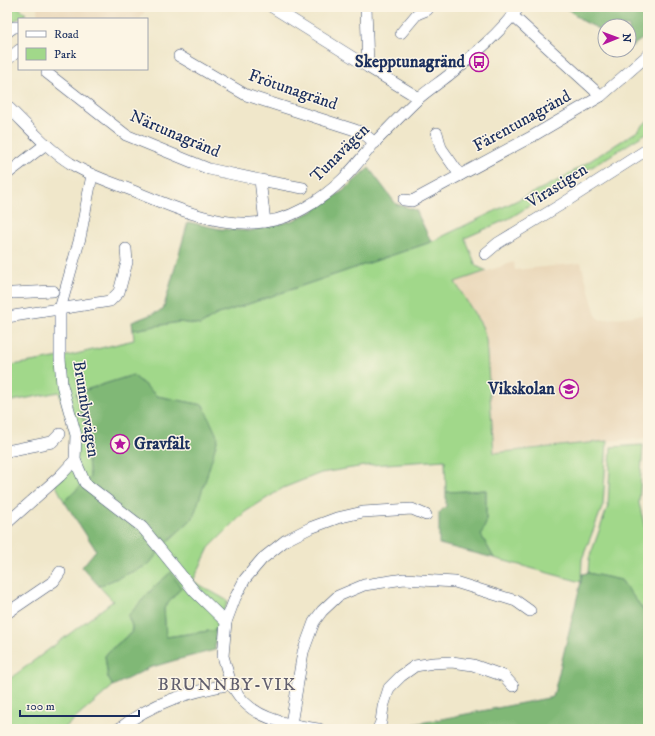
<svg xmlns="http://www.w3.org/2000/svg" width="655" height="736" viewBox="0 0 655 736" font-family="'IM FELL DW Pica',serif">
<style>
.built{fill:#ead8ba}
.green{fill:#a1d88a;stroke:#5e8474}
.forest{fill:#80b876;stroke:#4e746a}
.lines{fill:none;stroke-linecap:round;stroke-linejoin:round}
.minor-casing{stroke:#3b4b6e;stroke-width:12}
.minor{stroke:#fff;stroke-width:11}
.labels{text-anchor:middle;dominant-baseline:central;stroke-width:3;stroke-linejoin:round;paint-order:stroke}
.poi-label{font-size:17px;font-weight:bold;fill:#1b2f5e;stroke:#fcf5e5;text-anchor:end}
.street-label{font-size:17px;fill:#1b2f5e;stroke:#fcf5e5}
.neighbourhood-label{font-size:18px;letter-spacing:1px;fill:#615f6e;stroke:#fcf5e5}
</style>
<rect width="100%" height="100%" fill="#fcf5e5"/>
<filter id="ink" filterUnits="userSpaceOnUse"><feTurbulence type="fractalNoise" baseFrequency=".025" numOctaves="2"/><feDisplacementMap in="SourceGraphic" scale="8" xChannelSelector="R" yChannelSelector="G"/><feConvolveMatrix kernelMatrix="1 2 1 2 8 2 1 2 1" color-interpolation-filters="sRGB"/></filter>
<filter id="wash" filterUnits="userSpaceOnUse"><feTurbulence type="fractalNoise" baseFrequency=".012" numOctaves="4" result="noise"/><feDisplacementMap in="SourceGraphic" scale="16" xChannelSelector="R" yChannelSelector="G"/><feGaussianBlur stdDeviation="0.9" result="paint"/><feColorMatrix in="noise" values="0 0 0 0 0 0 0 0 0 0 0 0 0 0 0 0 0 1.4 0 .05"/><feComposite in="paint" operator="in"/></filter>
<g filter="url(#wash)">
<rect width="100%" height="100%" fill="#f0e7ca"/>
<g class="built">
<path d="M37,7H147L140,19H38Z"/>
<path d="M514,262L515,270L581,263L596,315L600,320L648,314V438L607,441L494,453L486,339L482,326L455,282Z"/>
</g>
<g class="green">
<path d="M7,7H18L26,14L7,25Z"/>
<path d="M648,120V132L510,218L465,238L476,266L487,271L455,282L482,326L486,339L494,453L607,441L603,505L582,559L581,582L494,558L481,535L486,523V490L446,492L445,460L371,465L321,473L283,488L245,512L209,548L193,581L228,601L216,630L166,637L164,608L181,588L171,573L155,586L128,616L132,626V632L109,651L105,656L108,678L113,686L69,724L64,729H7V681L113,601L99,586L148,565L167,542L193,518L203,405L157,396L133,375L76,393L88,437V459L90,479L64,501L52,478L70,458V430L59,392L7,402V366L72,355L134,340L133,330L179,322L200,325L216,315L431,242L561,179L636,132Z"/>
<path d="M643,445L639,503L648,541V616L621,580L588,573L589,559L608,506L611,447Z"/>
</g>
<g class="forest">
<path d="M565,7H635L648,14V35L632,46L629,45V26H605V32L583,21Z"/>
<path d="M369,168L396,204L416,210L431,242L216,315L200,325L179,322L133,330L132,322L163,310L188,222L220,229L249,231L292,221L313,211L343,191Z"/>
<path d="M133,375L157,396L203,405L218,438L206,479L193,518L167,542L148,565L99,586L82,567L96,550L64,501L90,478L88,459V437L76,393Z"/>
<path d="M486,490V523L481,535L494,558L439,544V513L446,506V492Z"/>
<path d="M171,572L181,588L164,608L166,637L216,630L215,650L176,660L149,668L113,686L108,678L105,656L109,651L132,632V626L128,616L155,586Z"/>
<path d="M588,573L621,580L648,616V729H390L553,697L581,582L582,574Z"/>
</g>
</g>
<g filter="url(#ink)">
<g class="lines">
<defs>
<g id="minor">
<path d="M272,7L368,67"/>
<path d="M366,7L368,67L419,98"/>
<path d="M513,16L601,96"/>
<path d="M7,32L14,27H19"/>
<path d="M401,33L417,14L427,10L429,7"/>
<path d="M179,56L246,95L352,129L363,133L375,143"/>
<path d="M7,60L19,50"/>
<path d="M47,73L126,135L209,169L260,180L265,222"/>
<path d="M7,106C27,125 46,148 70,163C88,175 111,182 131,190C185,212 246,241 303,209C317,201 332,190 343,179C354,168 364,155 374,143C389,128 404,112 419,98C428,90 439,83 449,75C474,55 500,33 519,7"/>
<path d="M437,133L441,148L460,175"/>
<path d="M7,174L46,144"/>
<path d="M92,175L80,238L60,309V358L62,385L76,435L75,460L85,483L142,527L195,592L226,622L223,656L231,684"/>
<path d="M260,180L303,188"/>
<path d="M404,200L412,201L531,137L601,96L648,55"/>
<path d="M485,254L498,243L562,204L648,149"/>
<path d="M13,293L53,291"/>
<path d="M7,317L110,301L119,292L127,262L126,249"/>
<path d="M7,451L52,442L60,434"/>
<path d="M7,523L60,476L75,460"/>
<path d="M7,613L54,581L60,572"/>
<path d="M226,622L235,598L245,579L262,559L286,540L310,528L337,518L363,512L412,509L426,515"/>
<path d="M291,724L303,652L314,622L322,611L338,596L364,585L404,579L455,582L516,601L530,611"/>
<path d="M119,729C152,702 189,692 231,684C235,690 239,697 244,702C263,721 293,725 319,729"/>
<path d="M378,729L381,722L383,707L389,688L401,676L415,666L433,663L452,662L473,665L504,676L513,686"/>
</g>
</defs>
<use href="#minor" class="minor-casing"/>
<use href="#minor" class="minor"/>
</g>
</g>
<defs>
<symbol id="bus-ring" viewBox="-11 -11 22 22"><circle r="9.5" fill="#fcf5e5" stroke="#b5179e" stroke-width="1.5"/><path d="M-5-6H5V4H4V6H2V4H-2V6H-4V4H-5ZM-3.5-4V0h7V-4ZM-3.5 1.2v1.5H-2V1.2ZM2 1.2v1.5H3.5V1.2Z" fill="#b5179e"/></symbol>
<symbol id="school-ring" viewBox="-11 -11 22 22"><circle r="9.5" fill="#fcf5e5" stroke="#b5179e" stroke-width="1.5"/><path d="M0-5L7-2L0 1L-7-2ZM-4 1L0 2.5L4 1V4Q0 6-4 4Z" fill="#b5179e"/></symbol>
<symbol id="sight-ring" viewBox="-11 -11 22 22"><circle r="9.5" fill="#fcf5e5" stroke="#b5179e" stroke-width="1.5"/><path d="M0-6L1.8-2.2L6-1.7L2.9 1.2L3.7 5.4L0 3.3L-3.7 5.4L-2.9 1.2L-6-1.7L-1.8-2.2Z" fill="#b5179e"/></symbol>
</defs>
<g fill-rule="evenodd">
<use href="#bus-ring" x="468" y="51" width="22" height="22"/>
<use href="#school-ring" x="558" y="378" width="22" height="22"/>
<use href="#sight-ring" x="109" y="433" width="22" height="22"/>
</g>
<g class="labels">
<g class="poi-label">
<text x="465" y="62">Skepptunagränd</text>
<text x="555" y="389">Vikskolan</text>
<text x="134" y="444" text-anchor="start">Gravfält</text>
</g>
<g class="street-label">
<text transform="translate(293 90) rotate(19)">Frötunagränd</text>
<text transform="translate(522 121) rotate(-29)">Färentunagränd</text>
<text transform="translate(175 134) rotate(23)">Närtunagränd</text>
<text transform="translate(340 153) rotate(-45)">Tunavägen</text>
<text transform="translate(557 186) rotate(-32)">Virastigen</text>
<text transform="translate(86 409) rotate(81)">Brunnbyvägen</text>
</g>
<g class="neighbourhood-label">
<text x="227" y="685">BRUNNBY-VIK</text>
</g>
</g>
<rect width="655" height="736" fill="none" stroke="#fcf5e5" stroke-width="24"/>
<rect x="18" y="18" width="130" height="52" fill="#fcf5e5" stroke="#a2a6af"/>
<rect x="26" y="31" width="20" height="6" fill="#ffffff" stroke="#a2a6af"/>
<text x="54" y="38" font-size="12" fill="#1b2f5e">Road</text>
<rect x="26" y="48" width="20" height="12" fill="#a1d88a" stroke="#a2a6af"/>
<text x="54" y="58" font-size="12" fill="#1b2f5e">Park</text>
<g transform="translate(617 38) rotate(89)"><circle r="19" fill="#fcf5e5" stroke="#a2a6af"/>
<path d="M0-3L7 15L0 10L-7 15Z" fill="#b5179e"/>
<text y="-6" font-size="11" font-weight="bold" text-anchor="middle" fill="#1b2f5e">N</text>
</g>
<path d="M20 710v6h119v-6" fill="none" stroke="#1b2f5e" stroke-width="2"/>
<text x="26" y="710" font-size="12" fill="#1b2f5e" stroke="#fcf5e5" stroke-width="3" paint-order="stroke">100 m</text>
</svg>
